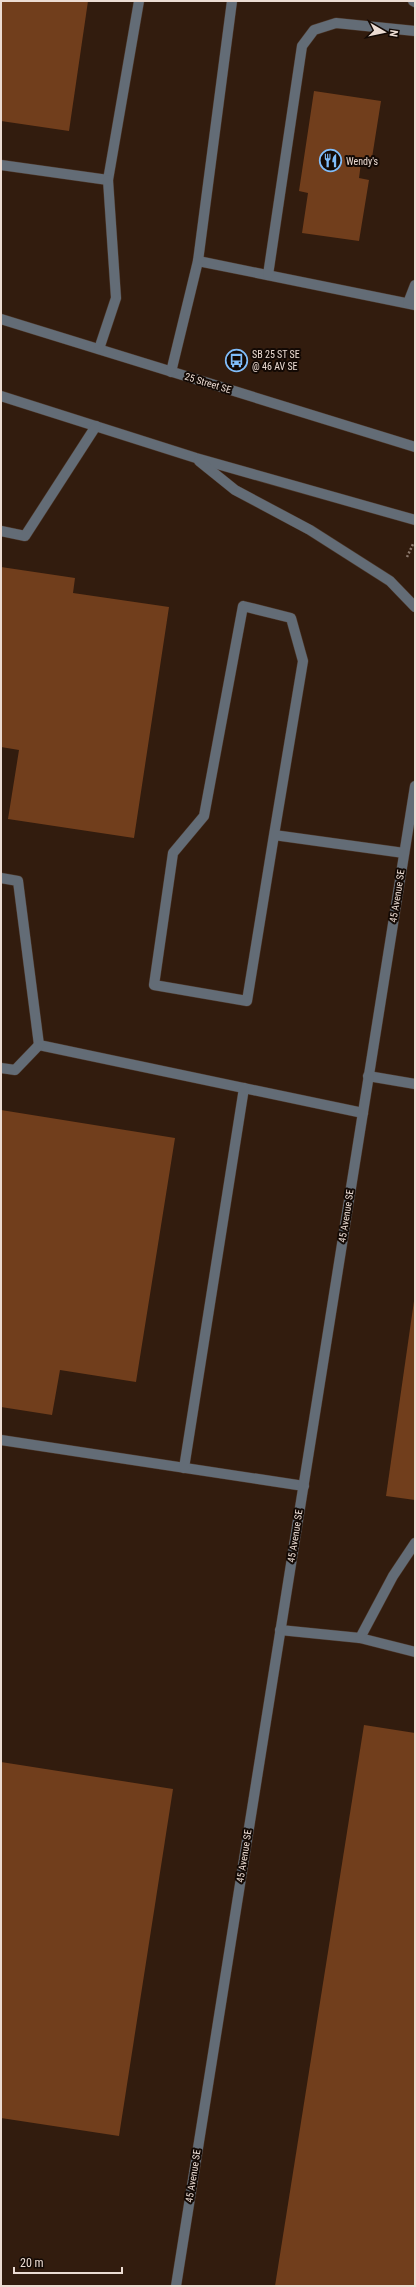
<svg xmlns="http://www.w3.org/2000/svg" width="416" height="2287" viewBox="0 0 416 2287" font-family="'Roboto Condensed',sans-serif">
<style>
.building{fill:#713e1c}
.lines{fill:none;stroke-linecap:round;stroke-linejoin:round}
.minor-casing{stroke:#4c372a;stroke-width:11}
.path{stroke:#8c796d;stroke-width:2.5;stroke-dasharray:2 2;stroke-linecap:butt}
.minor{stroke:#636c76;stroke-width:10}
.labels{text-anchor:middle;dominant-baseline:central;stroke-width:4;stroke-linejoin:round;paint-order:stroke}
.poi-label{font-size:10px;fill:#ecdcd3;stroke:#130904;text-anchor:start}
.street-label{font-size:10px;fill:#ecdcd3;stroke:#130904}
</style>
<rect width="100%" height="100%" fill="#321c0e"/>
<g class="building">
<path d="M1,1H88L69,131L1,121Z"/>
<path d="M314,91L381,101L371,164L361,163L359,178L369,180L359,241L302,233L308,193L299,191Z"/>
<path d="M1,567L75,578L73,593L169,607L134,838L8,819L19,750L1,747Z"/>
<path d="M1,1110L175,1138L136,1382L60,1370L52,1415L1,1407Z"/>
<path d="M414,1301H415V1500L386,1496Z"/>
<path d="M364,1725L415,1733V2286H275Z"/>
<path d="M1,1762L173,1789L119,2136L1,2118Z"/>
</g>
<g class="lines">
<defs>
<g id="minor">
<path d="M413,1L415,2"/>
<path d="M1,165L108,180L139,1"/>
<path d="M198,261L415,305"/>
<path d="M268,275L302,46L314,30L336,23L415,31"/>
<path d="M408,303L415,285"/>
<path d="M1,319L415,447"/>
<path d="M99,349L116,298L108,180"/>
<path d="M171,372L198,261L232,1"/>
<path d="M1,396L196,458L415,520"/>
<path d="M199,461L235,490L310,530L390,581L415,607"/>
<path d="M1,531L25,536L96,426"/>
<path d="M274,835L247,1001L154,985L173,853L204,816L243,606L291,618L303,661L274,835L404,853"/>
<path d="M1,878L18,881L39,1045L363,1113"/>
<path d="M1,1068L15,1070L39,1045"/>
<path d="M368,1076L415,1084"/>
<path d="M1,1440L304,1486"/>
<path d="M184,1468L244,1088"/>
<path d="M280,1630L360,1638L415,1652"/>
<path d="M360,1638L393,1576L415,1543"/>
<path d="M176,2286L415,786"/>
</g>
</defs>
<use href="#minor" class="minor-casing"/>
<path class="path" d="M407,557L413,544"/>
<use href="#minor" class="minor"/>
</g>
<defs>
<symbol id="restaurant-ring" viewBox="-11 -11 22 22"><circle r="9.5" fill="#130904" stroke="#80bdfa" stroke-width="1.5"/><path d="M-5-6h1v4h1v-4h1v4h1v-4h1v5L-1.5 .5V6h-2V.5L-5-1ZM5-6V6H3V1.5H1.5Q1.5-4 5-6Z" fill="#80bdfa"/></symbol>
<symbol id="bus-ring" viewBox="-11 -11 22 22"><circle r="9.5" fill="#130904" stroke="#80bdfa" stroke-width="1.5"/><path d="M-5-6H5V4H4V6H2V4H-2V6H-4V4H-5ZM-3.5-4V0h7V-4ZM-3.5 1.2v1.5H-2V1.2ZM2 1.2v1.5H3.5V1.2Z" fill="#80bdfa"/></symbol>
</defs>
<g fill-rule="evenodd">
<use href="#restaurant-ring" x="318" y="148" width="25" height="25"/>
<use href="#bus-ring" x="224" y="348" width="25" height="25"/>
</g>
<g class="labels">
<g class="poi-label">
<text x="346" y="161">Wendy's</text>
<text x="252" y="354">SB 25 ST SE<tspan x="252" dy="12">@ 46 AV SE</tspan></text>
</g>
<g class="street-label">
<text transform="translate(208 383) rotate(17)">25 Street SE</text>
<text transform="translate(397 896) rotate(-81)">45 Avenue SE</text>
<text transform="translate(346 1216) rotate(-81)">45 Avenue SE</text>
<text transform="translate(295 1536) rotate(-81)">45 Avenue SE</text>
<text transform="translate(244 1856) rotate(-81)">45 Avenue SE</text>
<text transform="translate(193 2176) rotate(-81)">45 Avenue SE</text>
</g>
</g>
<rect width="416" height="2287" fill="none" stroke="#ecdcd3" stroke-width="4"/>
<g transform="translate(384 32) rotate(99)" stroke="#130904" stroke-width="3" paint-order="stroke">
<path d="M0-3L7 15L0 10L-7 15Z" fill="#ecdcd3"/>
<text y="-6" font-size="11" font-weight="bold" text-anchor="middle" fill="#ecdcd3">N</text>
</g>
<path d="M14 2267v6h108v-6" fill="none" stroke="#ecdcd3" stroke-width="2"/>
<text x="20" y="2267" font-size="12" fill="#ecdcd3" stroke="#130904" stroke-width="3" paint-order="stroke">20 m</text>
</svg>
